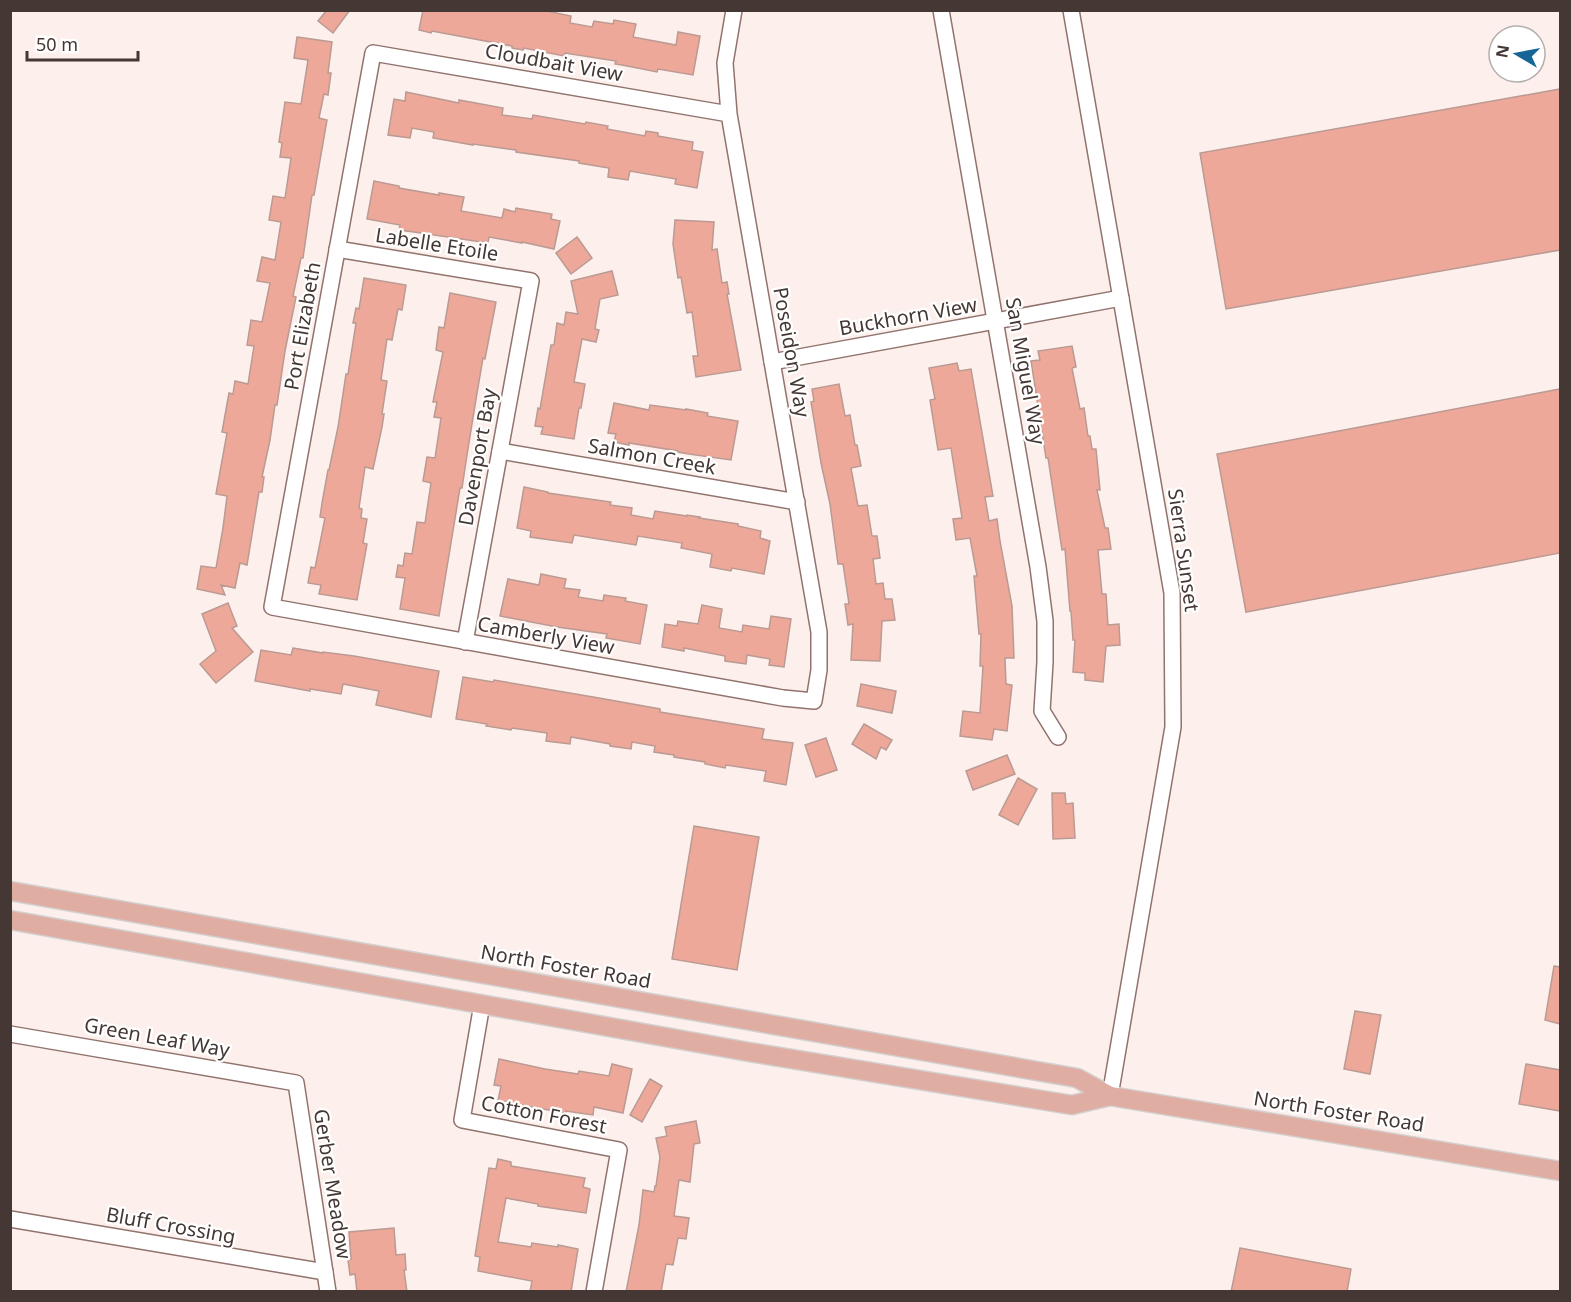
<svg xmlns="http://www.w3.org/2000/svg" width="1571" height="1302" viewBox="0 0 1571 1302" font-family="'Noto Sans',sans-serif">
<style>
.building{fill:#eda89a;stroke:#ba9a93;stroke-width:1.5}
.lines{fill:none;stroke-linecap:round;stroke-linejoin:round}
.minor-casing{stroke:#91736d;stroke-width:18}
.major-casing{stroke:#d2cfce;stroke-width:21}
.minor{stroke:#fff;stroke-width:15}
.major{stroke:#e0ada2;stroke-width:18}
.labels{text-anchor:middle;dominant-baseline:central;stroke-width:4.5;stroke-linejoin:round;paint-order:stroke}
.street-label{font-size:20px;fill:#443734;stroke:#fff}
</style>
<rect width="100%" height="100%" fill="#fdf0ec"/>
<g class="building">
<path d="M327,10H350L333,33L318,21Z"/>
<path d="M423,10H542L571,16L570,23L592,27L594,21L613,24L614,20L636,24L633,37L676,45L678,32L700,36L693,75L658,69L657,72L622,65L615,64L616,61L565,53L564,56L524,48L523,50L512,48V46L432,31L431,33L419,30Z"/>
<path d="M297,37L332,42L328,73H331L328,95L324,94L319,118L327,120L314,195H312L303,258H301L293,296L296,297L285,351L277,405H275L270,440L262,477H264L262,492H259L247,565L240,563L235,588L221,585L225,595L197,589L201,566L216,568L223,528L227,496L216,494L227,433L222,432L229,393L233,394L235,381L248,384L254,346L247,345L251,320L262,322L270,283L257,281L262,257L275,260L281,222L269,220L273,196L285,198L291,158L280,157L282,143L279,142L285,102L301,104L308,60L294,58Z"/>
<path d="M1560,89V250L1226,309L1200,153Z"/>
<path d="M406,92L459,103V100L503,108L502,115L532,119L533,115L585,124L586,122L608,126L607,129L645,136L646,131L658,133V136L693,142L692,150L703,152L697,188L675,184L676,179L630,171L628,180L608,177L609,168L579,163V161L516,152V150L473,144V145L433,138L434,132L412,128L410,138L388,135L394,99L405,101Z"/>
<path d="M374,181L399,186V188L439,195V193L464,197L461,211L502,218L504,209L515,212L516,208L552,214L551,219L560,221L554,249L522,242V243L489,237L488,243L414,232L399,230L400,225L367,219Z"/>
<path d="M675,220L714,222L712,250L717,249L722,283L727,282L729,294H727L741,370L696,377L693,356H698L692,312L687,313L681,277L678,278L673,244Z"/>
<path d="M577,237L592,258L571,274L556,253Z"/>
<path d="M612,271L618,295L600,299L595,329L599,330L596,342L582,339L574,382L585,384L581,408H579L574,439L541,434L543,427L535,426L538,408L540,409L551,345H554L557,323L564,325L566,312L578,314L571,281Z"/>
<path d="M364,278L406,285L402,310L398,309L392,340L387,339L381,380L387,381L382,414H384L382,427L373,469L365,467L359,508L362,509L361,518L367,519L363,543L367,544L357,600L319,594L321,585L308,583L311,567L315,568L325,518L320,517L322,503L328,470H329L338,427L346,374H348L356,323H353L356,308L359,309Z"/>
<path d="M450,293L496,302L485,359L483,358L476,399L467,455L462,488H460L439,616L400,609L405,578L396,577L398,565L403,566L405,553L412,554L417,522L425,523L431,483L423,481L427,457L435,458L441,418L434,417L437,402H433L443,352L436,350L439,327L444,328Z"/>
<path d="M1072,346L1076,367L1072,368L1080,409L1084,408L1088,436H1090L1092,449H1096L1100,490H1097L1105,528H1108L1111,549L1098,550L1102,594H1106L1108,625L1119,624L1120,645L1106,646L1103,682L1085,680V673L1073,672L1075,640H1073L1071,611H1070L1065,549L1062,550L1048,458H1046L1031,361L1040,360L1038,351Z"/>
<path d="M957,363L959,371L971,369L993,496L985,497L989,521L997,519L1000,541L1012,606L1014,658H1005L1006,684L1012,685L1007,731L994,729L992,740L960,736L963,711L980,713L983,666H980L981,634H979L974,576H977L970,538L956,540L953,519L962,518L956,480L951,448L938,450L930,400L935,399L929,368Z"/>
<path d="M839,384L845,416L850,415L855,445H857L861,466L851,468L858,506L867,505L872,536H877L880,558L873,559L876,584L883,583L885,599H892L895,620L882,621L880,661L851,660L853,624L848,625L845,604H849L843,564H838L830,504L821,463L814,420L811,402L814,401L812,389Z"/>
<path d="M1560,389V553L1246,612L1217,454Z"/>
<path d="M614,403L649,410L650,405L686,410V409L708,413L707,416L738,421L731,460L689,454L678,452V451L629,443V445L614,442L616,434L608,433Z"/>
<path d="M524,487L548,492V493L611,502L610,505L632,508L631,515L653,519L655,511L687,516V515L700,517L699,518L738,524V526L761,531L760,538L770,541L764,574L732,568L731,571L710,567L712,554L681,548L682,543L638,536L636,545L574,535L572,543L530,537L531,531L517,528Z"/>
<path d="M541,574L566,579L564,588L580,590L578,597L603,601L604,595L626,598L625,601L647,605L640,644L606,638L607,634L557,627L500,616L508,579L539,585Z"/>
<path d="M228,603L237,626L232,628L253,652L216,683L200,664L216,651L202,614Z"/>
<path d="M702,605L722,609L719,628L742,632L743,625L769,629L771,616L791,619L784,667L769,665L770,659L747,655L746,664L725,661V656L684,648V651L662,647L665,624L677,626L678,621L698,624Z"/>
<path d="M293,648L323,653V652L354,656L439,671L431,717L376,705L379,691L343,684L341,694L310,689V691L255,681L261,650L291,655Z"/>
<path d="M463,677L493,682L494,680L599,698L660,709V712L764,729L762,739L793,743L786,785L764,781L766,771L726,765L725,768L705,764V762L674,757V755L654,752L655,746L632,742L631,749L610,746V744L571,737L570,744L546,741L547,733L512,728L511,730L486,726L487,724L456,719Z"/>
<path d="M861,684L896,691L892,713L857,706Z"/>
<path d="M864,724L892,740L886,750L881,747L876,759L852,744Z"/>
<path d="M826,738L837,770L816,777L805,745Z"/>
<path d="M1007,755L1015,774L973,790L966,771Z"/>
<path d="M1018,778L1037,789L1018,825L999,815Z"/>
<path d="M1052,793H1065L1066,804L1073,803L1075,838L1053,839Z"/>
<path d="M694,826L759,837L737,970L672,959Z"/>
<path d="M1554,966L1560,967V1024L1545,1020Z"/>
<path d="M1355,1011L1381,1015L1370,1074L1344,1069Z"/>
<path d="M499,1059L545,1069L578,1074L579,1071L609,1076L612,1064L632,1069L623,1113L594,1107L593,1115L566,1111V1113L498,1101L501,1086L494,1085Z"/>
<path d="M1526,1064L1560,1070V1111L1519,1104Z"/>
<path d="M650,1079L662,1086L642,1122L630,1115Z"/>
<path d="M696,1121L700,1143L694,1144L690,1182L679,1180L674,1216L689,1218L686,1239L678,1238L673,1265L666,1264L661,1292H626L639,1225L643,1190L654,1192L655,1186H656L660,1157L656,1138L667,1136L665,1127Z"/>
<path d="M498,1159L511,1162V1166L585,1178L583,1187L590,1189L586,1213L558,1209L538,1206V1204L506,1198L498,1242L531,1247L532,1243L558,1247V1245L578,1249L571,1292H530L532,1281L478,1271L480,1257L475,1256L489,1168L496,1169Z"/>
<path d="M394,1228L396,1255L405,1254L406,1270H404L407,1292H357L355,1274L350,1275L348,1260L351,1259L349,1232Z"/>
<path d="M1240,1248L1351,1269L1347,1292H1231Z"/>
</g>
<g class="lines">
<defs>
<g id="minor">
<path d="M941,10L1038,567L1045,621V662L1042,711L1058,737"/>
<path d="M1071,10L1172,593L1173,727L1110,1096"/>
<path d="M729,114L373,53L272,607L783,698L814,701L819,670V632L729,114L725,63L734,10"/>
<path d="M337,249L531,281L465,642"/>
<path d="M772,362L1121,298"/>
<path d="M500,451L797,502"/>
<path d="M482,1004L462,1120L619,1150L594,1292"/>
<path d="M10,1034L296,1083L328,1292"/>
<path d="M10,1219L325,1272"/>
</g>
<g id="major">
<path d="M10,891L1077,1078L1110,1096L1560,1171"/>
<path d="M10,920L749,1052L1072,1105L1110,1096"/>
</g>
</defs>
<use href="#minor" class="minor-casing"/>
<use href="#major" class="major-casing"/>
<use href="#minor" class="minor"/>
<use href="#major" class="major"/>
</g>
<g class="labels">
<g class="street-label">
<text transform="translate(554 62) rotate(10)">Cloudbait View</text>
<text transform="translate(437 244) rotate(9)">Labelle Etoile</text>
<text transform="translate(908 316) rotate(-10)">Buckhorn View</text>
<text transform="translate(302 326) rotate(-80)">Port Elizabeth</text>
<text transform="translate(792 352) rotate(80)">Poseidon Way</text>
<text transform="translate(1026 371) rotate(80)">San Miguel Way</text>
<text transform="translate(652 456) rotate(10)">Salmon Creek</text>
<text transform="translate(477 457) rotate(-80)">Davenport Bay</text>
<text transform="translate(1184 550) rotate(82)">Sierra Sunset</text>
<text transform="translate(546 635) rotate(10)">Camberly View</text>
<text transform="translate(566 966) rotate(10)">North Foster Road</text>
<text transform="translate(157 1037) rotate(10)">Green Leaf Way</text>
<text transform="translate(1339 1111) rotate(9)">North Foster Road</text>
<text transform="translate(544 1114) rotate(11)">Cotton Forest</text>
<text transform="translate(333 1184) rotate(81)">Gerber Meadow</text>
<text transform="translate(171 1225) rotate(10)">Bluff Crossing</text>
</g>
</g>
<rect width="1571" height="1302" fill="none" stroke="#443734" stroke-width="24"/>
<g transform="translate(1517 54) rotate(280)"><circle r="28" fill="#ffffff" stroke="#b4afae" stroke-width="1.5"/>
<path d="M0-4.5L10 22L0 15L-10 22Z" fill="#156597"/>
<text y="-9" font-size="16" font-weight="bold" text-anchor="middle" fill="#443734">N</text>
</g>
<path d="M27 51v9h111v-9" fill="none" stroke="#443734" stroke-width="3"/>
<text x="36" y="51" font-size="18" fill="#443734" stroke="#ffffff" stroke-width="4.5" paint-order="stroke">50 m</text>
</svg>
